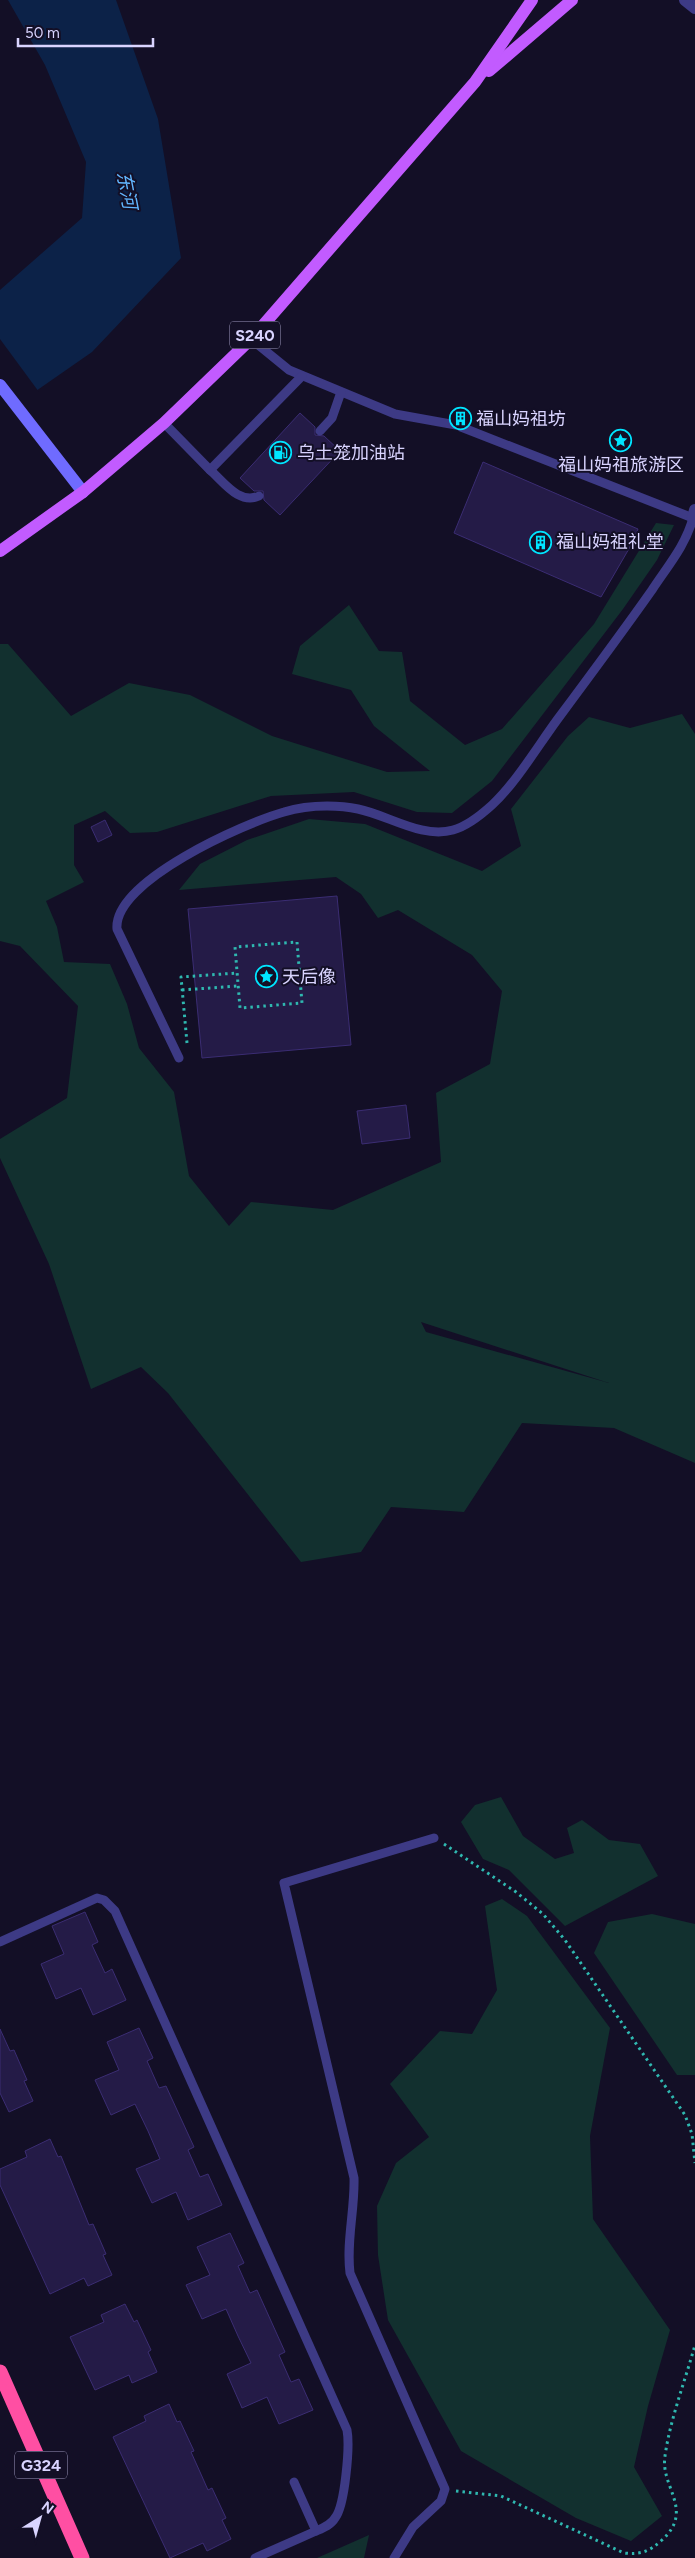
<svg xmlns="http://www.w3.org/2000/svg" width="695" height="2558" viewBox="0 0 695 2558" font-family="Figtree,'Noto Sans SC',sans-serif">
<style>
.green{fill:#12302f;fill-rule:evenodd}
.water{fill:#0c2248}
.pier{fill:#130f26}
.building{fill:#241b47;stroke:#3b2d73}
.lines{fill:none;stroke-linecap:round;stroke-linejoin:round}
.path{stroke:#2fb8b0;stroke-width:3;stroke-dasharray:2.5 4;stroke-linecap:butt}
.lane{stroke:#3d3a85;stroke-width:9}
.street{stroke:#3d3a85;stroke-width:12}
.secondary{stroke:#6f6bff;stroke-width:12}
.primary{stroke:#c25bff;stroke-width:12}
.highway{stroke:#ff4fa3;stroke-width:15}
.labels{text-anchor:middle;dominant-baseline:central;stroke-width:4;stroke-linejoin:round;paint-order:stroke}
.shield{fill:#130f26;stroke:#9e99be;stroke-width:1}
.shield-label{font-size:16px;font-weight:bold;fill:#d9d4ff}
.poi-label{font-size:18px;fill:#d9d4ff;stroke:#130f26;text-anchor:start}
.water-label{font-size:19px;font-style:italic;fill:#62b6ff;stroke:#130f26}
</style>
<rect width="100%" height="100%" fill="#130f26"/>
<g class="green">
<path d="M656,523L674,525L657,560L623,609L492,781L452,813L417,812L354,792L271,796L157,832L130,833L105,811L74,825V865L84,882L46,901L57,927L64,962L110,964L127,1004L139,1048L174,1092L189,1176L229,1226L251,1202L333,1210L441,1162L436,1093L490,1064L502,991L472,955L398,910L378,918L361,894L336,877L179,890L200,864L247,840L309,819L365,824L482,871L521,846L511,809L568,736L589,717L630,728L682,714L695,734V1463L614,1428L522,1423L464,1512L391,1507L361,1552L301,1562L168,1393L141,1367L91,1389L49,1264L0,1158V1139L67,1098L78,1006L20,946L0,941V644H8L71,716L129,683L190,695L272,736L387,772L430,771L374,726L351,690L292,674L300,646L349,605L379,651L402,652L410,701L465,745L502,729L594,624ZM421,1322L609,1383L426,1332Z"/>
<path d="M501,1797L523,1836L555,1859L574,1853L567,1828L582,1820L609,1840L640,1844L658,1876L565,1926L509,1870L483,1859L461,1822L475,1805Z"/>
<path d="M502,1899L527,1916L610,2028L590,2136L593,2219L670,2330L648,2406L634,2467L662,2516L631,2541L576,2518L461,2451L388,2320L378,2255L377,2206L396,2163L429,2137L390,2084L440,2031L472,2034L497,1990L485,1906Z"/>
<path d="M652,1914L695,1924V2075H677L594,1953L608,1922Z"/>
<path d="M369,2535L364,2558H317Z"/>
</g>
<path class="water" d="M8,0H116L158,119L181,258L92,352L0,416V290L82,218L86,162L45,65Z"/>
<path class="pier" d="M0,339L39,392L0,418Z"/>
<g class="building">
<path d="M300,413L315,427V435L324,436L340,451L280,515L264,500L263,491H254L240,478Z"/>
<path d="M483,462L638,529L630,547L601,597L454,533Z"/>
<path d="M105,820L112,835L98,842L91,827Z"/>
<path d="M337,896L351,1045L202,1058L188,909Z"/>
<path d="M406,1105L410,1138L362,1144L357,1111Z"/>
<path d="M85,1912L98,1942L92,1945L105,1973L112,1969L126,2000L93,2015L81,1988L56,1999L41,1964L64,1954L52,1926Z"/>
<path d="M139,2028L153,2058L147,2061L159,2088L166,2086L194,2147L188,2150L200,2177L208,2174L222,2205L188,2220L176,2192L152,2203L136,2169L160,2159L148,2131L135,2104L111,2115L95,2080L119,2070L107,2042Z"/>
<path d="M0,2029L10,2051L14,2050L27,2080L24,2081L33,2101L9,2112L0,2093Z"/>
<path d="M50,2139L58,2157L61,2156L89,2225L93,2224L106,2254L103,2255L112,2275L88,2286L84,2278L50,2294L0,2185V2169L27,2157L25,2151Z"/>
<path d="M230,2233L244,2263L238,2266L250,2293L257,2290L285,2352L279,2355L291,2382L299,2379L313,2410L279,2424L267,2397L242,2408L227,2374L251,2363L238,2336L226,2309L202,2319L186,2285L210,2275L197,2247Z"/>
<path d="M125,2304L134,2322L137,2320L151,2350L148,2352L157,2372L132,2383L129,2375L95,2390L70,2337L104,2322L101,2315Z"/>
<path d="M169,2404L177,2422L180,2421L194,2451L191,2452L200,2472L208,2490L212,2488L226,2518L222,2520L231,2539L207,2551L203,2543L170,2558L113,2437L146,2421L144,2416Z"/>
</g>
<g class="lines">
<g class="path">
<path d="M297,942L302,1003L240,1008L235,947Z"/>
<path d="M182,990L238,986"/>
<path d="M187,1043L181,977L237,973"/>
<path d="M444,1844L516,1892L543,1914L565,1940L685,2115L692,2134L695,2163"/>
<path d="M456,2491L501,2496L624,2553C641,2555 650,2551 662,2540C695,2510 660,2487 665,2456C670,2420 685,2381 695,2345"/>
</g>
<g class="lane">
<path d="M251,339L289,370L395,414L456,425"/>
<path d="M164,423L210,470L302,376"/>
<path d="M320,431L332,418L341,392"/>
<path d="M210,470C224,482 239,505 259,496"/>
<path d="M179,1058L117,929C113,881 245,823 284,812C297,808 314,806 327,806C337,806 349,807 358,809C388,815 422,839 453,830C468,826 481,815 492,805C515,784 538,746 557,720C589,677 621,634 652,590C667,567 686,545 693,518L461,427"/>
<path d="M0,1942L97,1898L104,1900L115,1911L347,2430C350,2446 345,2506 335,2518C331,2525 323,2528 316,2531"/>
<path d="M255,2558L316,2531L294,2482"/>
<path d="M394,2558L413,2527L441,2501L445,2489L350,2273C346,2242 355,2209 354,2178L284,1883L434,1838"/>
</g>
<g class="street">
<path d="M685,0L695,8"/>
<path d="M695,510L693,518L695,520"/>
</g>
<path class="secondary" d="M0,385L83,492"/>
<g class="primary">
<path d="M489,71L572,0"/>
<path d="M0,551L83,492L164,423L251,339L475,82L532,0"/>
</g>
<path class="highway" d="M0,2372L82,2558"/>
</g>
<defs>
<symbol id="building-ring" viewBox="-11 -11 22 22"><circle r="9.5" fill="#130f26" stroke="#00e5ff" stroke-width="1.5"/><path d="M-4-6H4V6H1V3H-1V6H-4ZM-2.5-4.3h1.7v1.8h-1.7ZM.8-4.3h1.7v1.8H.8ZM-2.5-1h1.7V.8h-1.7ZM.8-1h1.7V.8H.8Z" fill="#00e5ff"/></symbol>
<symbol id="sight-ring" viewBox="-11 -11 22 22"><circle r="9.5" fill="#130f26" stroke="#00e5ff" stroke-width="1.5"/><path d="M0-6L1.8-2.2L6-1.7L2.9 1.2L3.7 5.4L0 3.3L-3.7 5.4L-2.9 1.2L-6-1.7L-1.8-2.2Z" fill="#00e5ff"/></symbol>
<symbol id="fuel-ring" viewBox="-11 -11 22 22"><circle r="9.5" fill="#130f26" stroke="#00e5ff" stroke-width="1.5"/><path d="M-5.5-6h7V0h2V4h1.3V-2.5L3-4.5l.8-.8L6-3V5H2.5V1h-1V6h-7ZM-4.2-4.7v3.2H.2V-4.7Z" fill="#00e5ff"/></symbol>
</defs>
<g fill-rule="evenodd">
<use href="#building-ring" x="448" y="406" width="25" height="25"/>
<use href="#sight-ring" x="608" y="428" width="25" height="25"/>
<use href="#fuel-ring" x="268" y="440" width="25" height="25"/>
<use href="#building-ring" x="528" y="530" width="25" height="25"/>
<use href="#sight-ring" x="254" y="964" width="25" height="25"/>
</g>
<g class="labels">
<g class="shield">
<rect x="230" y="321.5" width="50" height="27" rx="4"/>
<rect x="15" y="2451.5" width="52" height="27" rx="4"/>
</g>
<g class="shield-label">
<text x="255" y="335">S240</text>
<text x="41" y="2465">G324</text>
</g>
<g class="poi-label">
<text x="476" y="419">福山妈祖坊</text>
<text x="297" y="453">乌土笼加油站</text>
<text x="621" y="465" text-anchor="middle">福山妈祖旅游区</text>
<text x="556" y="542">福山妈祖礼堂</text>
<text x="282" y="977">天后像</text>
</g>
<g class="water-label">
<text transform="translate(127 190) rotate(79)">东河</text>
</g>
</g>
<g transform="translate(40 2518) rotate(37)" stroke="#130f26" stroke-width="4" paint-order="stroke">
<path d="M0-4L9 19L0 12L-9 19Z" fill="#d9d4ff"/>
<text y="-8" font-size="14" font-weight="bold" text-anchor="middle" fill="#d9d4ff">N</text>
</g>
<path d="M18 38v8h135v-8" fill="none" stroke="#d9d4ff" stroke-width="2.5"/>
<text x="25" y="38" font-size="15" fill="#d9d4ff" stroke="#130f26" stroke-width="4" paint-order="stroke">50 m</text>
</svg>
